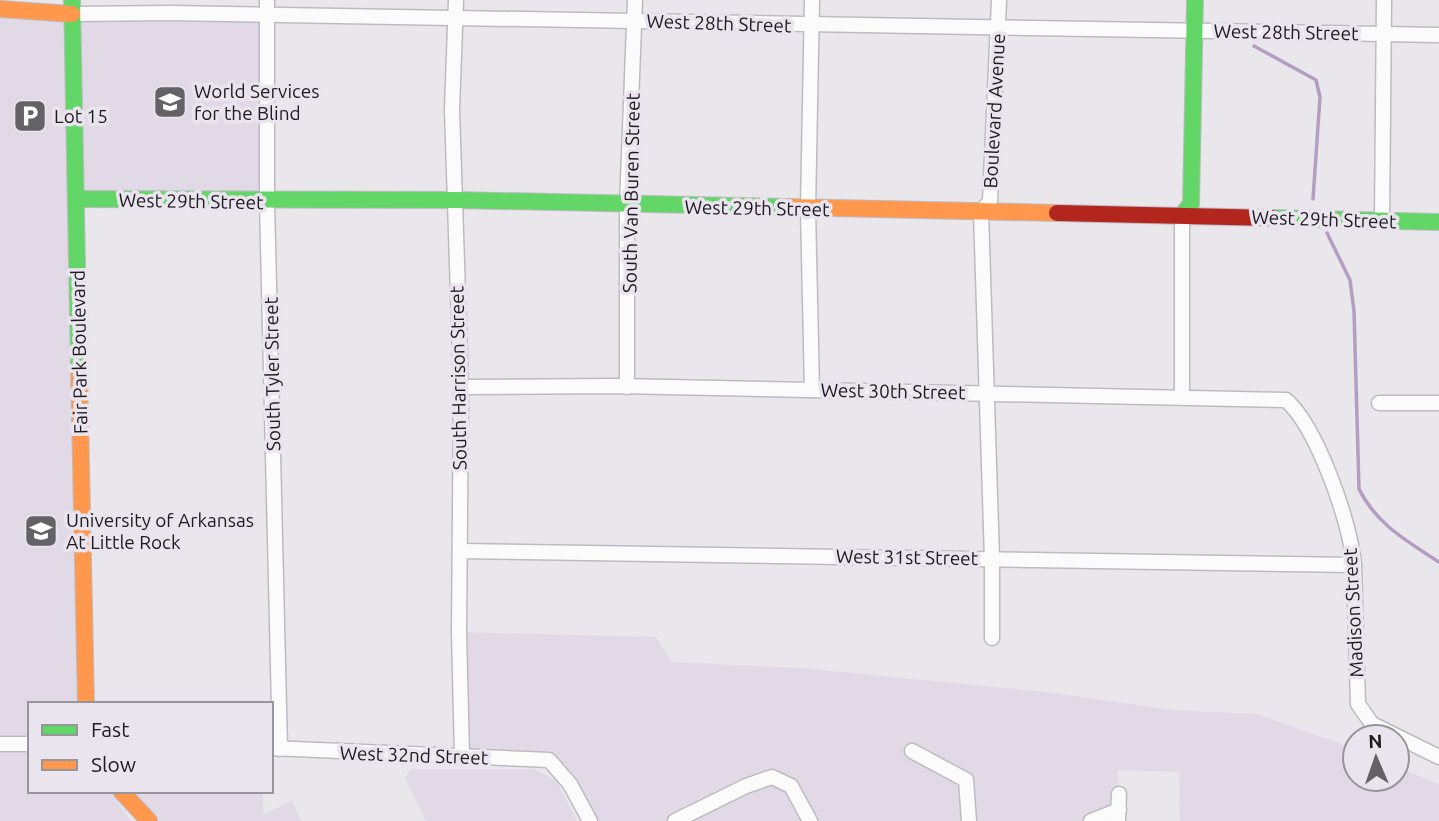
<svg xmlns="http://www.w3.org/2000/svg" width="1439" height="821" viewBox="0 0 1439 821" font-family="Ubuntu,sans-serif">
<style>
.built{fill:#e1dae6}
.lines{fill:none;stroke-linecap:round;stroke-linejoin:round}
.stream{stroke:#b39ec1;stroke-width:3.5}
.street-casing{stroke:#bebbc0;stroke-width:17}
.fast-casing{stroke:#bebbc0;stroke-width:18}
.slow-casing{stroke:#bebbc0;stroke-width:18}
.jam-casing{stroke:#bebbc0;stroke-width:18}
.street{stroke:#fcfbfc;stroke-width:14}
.fast{stroke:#63d668;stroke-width:16}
.slow{stroke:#ff974d;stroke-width:16}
.jam{stroke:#b3261e;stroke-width:16}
.labels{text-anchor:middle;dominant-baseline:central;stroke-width:7;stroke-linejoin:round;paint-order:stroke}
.street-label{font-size:19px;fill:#1e1b1f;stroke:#eae4ee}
.poi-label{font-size:19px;fill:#1e1b1f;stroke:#eae4ee;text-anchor:start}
</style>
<rect width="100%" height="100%" fill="#e9e6ec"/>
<g class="built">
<path d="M0,11L267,16L266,201L76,199L86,704H30V791H110L131,821H0Z"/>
<path d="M459,632L656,637L672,662L801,668L1046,692L1173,710L1257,714L1355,749V779H1397V767L1439,784V821H1180L1179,772L1118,770L1119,810L1091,821H594L549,760L462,756Z"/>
<path d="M411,769H534L556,780L577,821H426L405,778Z"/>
<path d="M121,791H263V815L292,801L301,821H148Z"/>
</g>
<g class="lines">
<g class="stream">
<path d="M1254,46L1316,80L1320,97L1313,199"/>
<path d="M1327,233L1350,280L1354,311L1359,489C1376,524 1407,541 1439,562"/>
</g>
<defs>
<g id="street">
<path d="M267,0V202L280,749"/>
<path d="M456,0L452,110L461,387L459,632L462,756"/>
<path d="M812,0L808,209L812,390"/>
<path d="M72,14L170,13L1439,35"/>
<path d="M1382,221L1384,0"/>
<path d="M461,387L619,386L1286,400C1317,427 1351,524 1354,565L1358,704L1372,724L1439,757"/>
<path d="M627,387V206L635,0"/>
<path d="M1182,397V215"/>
<path d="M1379,403H1439"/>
<path d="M460,551L1354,565"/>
<path d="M992,638V559L981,212L990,201L999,0"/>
<path d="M0,744H30"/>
<path d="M271,748L549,760L570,784L590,821"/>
<path d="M912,751L966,780L969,821"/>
<path d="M675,821L746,786L772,777L791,786L810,821"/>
<path d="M1091,821L1119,810"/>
<path d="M1118,821L1119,794"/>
</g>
<g id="fast">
<path d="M72,0L79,369"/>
<path d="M76,199L456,200L789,207"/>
<path d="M1182,215L1191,204L1195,0"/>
<path d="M1273,218L1439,222"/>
</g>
<g id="slow">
<path d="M0,9L72,14"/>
<path d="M789,207L1057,213"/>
<path d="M79,369L86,704"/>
<path d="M121,791L149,821"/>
</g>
<path id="jam" d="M1057,213L1273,218"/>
</defs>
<use href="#street" class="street-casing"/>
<use href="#fast" class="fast-casing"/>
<use href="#slow" class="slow-casing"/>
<use href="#jam" class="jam-casing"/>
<use href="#street" class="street"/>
<use href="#fast" class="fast"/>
<use href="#slow" class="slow"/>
<use href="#jam" class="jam"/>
</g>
<defs>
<symbol id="university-square" viewBox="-11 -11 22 22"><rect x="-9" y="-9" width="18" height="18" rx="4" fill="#656267" stroke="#eae4ee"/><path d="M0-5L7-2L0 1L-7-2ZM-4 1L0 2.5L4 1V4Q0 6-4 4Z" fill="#fff"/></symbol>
<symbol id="parking-square" viewBox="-11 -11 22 22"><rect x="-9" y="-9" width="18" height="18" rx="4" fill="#656267" stroke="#eae4ee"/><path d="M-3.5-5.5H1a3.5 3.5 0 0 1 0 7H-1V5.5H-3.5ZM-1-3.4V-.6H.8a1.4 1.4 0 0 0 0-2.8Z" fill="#fff"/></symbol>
</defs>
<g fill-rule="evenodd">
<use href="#university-square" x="151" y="83" width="38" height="38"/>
<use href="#parking-square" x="11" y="97" width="38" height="38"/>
<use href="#university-square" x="22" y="512" width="38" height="38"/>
</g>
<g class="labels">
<g class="street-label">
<text transform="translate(719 23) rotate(2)">West 28th Street</text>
<text transform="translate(1286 32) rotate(1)">West 28th Street</text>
<text transform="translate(994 111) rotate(-87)">Boulevard Avenue</text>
<text transform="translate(631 193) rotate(-89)">South Van Buren Street</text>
<text transform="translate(191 201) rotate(1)">West 29th Street</text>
<text transform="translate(757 208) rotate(1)">West 29th Street</text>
<text transform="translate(1324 219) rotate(2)">West 29th Street</text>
<text transform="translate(79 352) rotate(-91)">Fair Park Boulevard</text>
<text transform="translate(272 374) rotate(-91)">South Tyler Street</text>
<text transform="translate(458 378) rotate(-91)">South Harrison Street</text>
<text transform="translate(893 391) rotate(1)">West 30th Street</text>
<text transform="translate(907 557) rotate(1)">West 31st Street</text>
<text transform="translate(1353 613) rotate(-93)">Madison Street</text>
<text transform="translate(414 755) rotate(2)">West 32nd Street</text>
</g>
<g class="poi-label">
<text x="194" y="91">World Services<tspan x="194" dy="22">for the Blind</tspan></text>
<text x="54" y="116">Lot 15</text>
<text x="66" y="520">University of Arkansas<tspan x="66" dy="22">At Little Rock</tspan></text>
</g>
</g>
<rect x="28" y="702" width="245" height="91" fill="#eae4ee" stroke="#98949b" stroke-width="2"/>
<rect x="42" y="725" width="35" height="10" fill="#63d668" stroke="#98949b" stroke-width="2"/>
<text x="91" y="737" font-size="21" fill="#1e1b1f">Fast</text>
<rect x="42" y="760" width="35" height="10" fill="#ff974d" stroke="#98949b" stroke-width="2"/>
<text x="91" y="772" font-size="21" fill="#1e1b1f">Slow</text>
<g transform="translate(1376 758) rotate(358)"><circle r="33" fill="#eae4ee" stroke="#98949b" stroke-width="2"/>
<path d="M0-5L12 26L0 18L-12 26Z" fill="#656267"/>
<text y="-10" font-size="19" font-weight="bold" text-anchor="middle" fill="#1e1b1f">N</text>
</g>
</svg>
